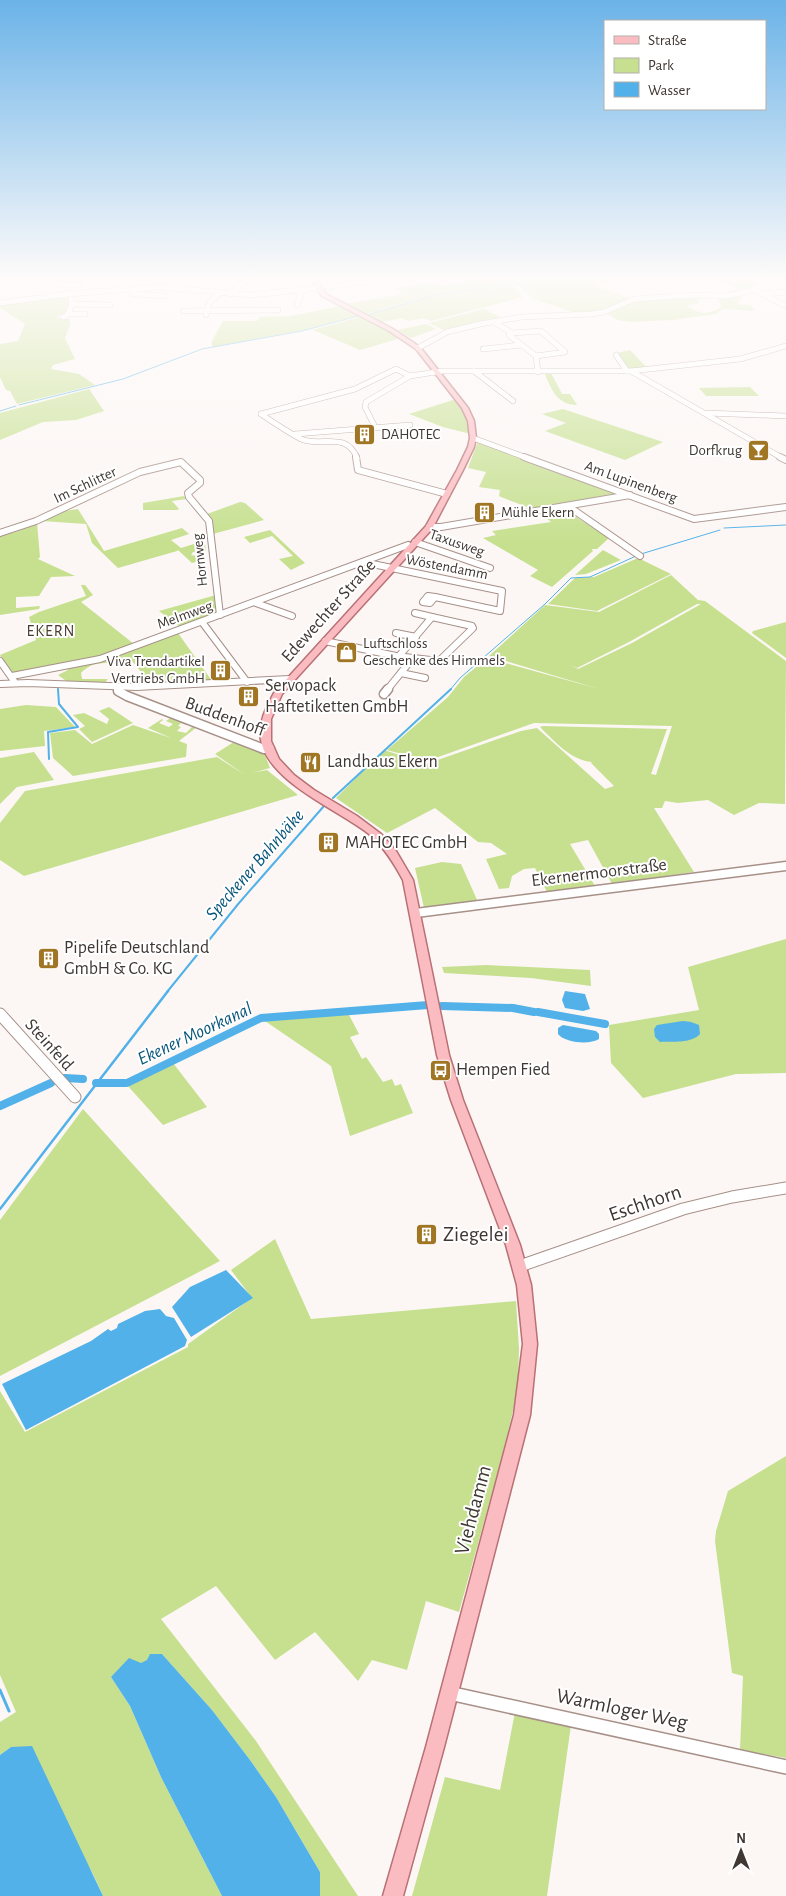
<svg xmlns="http://www.w3.org/2000/svg" width="786" height="1896" viewBox="0 0 786 1896" font-family="'Alegreya Sans',sans-serif">
<style>
.green{fill:#c6e08f;fill-rule:evenodd}
.water{fill:#51b1e8}
.lines{fill:none;stroke-linecap:round;stroke-linejoin:round}
.stream-far3{stroke:#51b1e8;stroke-width:1}
.stream-far2{stroke:#51b1e8;stroke-width:2}
.stream-far1{stroke:#51b1e8;stroke-width:2.5}
.stream{stroke:#51b1e8;stroke-width:3}
.canal{stroke:#51b1e8;stroke-width:8}
.minor-far4-casing{stroke:#a79088;stroke-width:6}
.minor-far3-casing{stroke:#a79088;stroke-width:8}
.minor-far2-casing{stroke:#a79088;stroke-width:11}
.minor-far1-casing{stroke:#a79088;stroke-width:13}
.minor-casing{stroke:#a79088;stroke-width:16}
.major-casing{stroke:#b87174;stroke-width:3}
.minor-far4{stroke:#fff;stroke-width:5}
.minor-far3{stroke:#fff;stroke-width:6}
.minor-far2{stroke:#fff;stroke-width:8}
.minor-far1{stroke:#fff;stroke-width:11}
.minor{stroke:#fff;stroke-width:13}
.major{fill:#fbbcc1;fill-rule:evenodd}
.labels{text-anchor:middle;dominant-baseline:central;stroke-width:4;stroke-linejoin:round;paint-order:stroke}
.far-poi-label{font-size:15px;fill:#403733;stroke:#fff;text-anchor:start}
.far-street-label{font-size:15px;fill:#403733;stroke:#fff}
.far-quarter-label{font-size:16px;letter-spacing:1px;fill:#4d3932;stroke:#fff}
.street-label{font-size:18px;fill:#403733;stroke:#fff}
.poi-label{font-size:18px;fill:#403733;stroke:#fff;text-anchor:start}
.water-label{font-size:19px;font-style:italic;fill:#0a577c;stroke:#fff}
.near-street-label{font-size:21px;fill:#403733;stroke:#fff}
.near-poi-label{font-size:21px;fill:#403733;stroke:#fff;text-anchor:start}
</style>
<rect width="100%" height="100%" fill="#fcf7f5"/>
<g class="green">
<path d="M476,279H504L510,284L436,294L366,314L346,304L403,294L397,288L427,283L430,285L438,283L443,286L466,283V280Z"/>
<path d="M511,279H621L595,286L633,299L612,308L582,315L534,299Z"/>
<path d="M716,279L761,283L753,290L714,296L738,289Z"/>
<path d="M512,285L523,297L431,321L423,318L408,321L402,318L382,322L367,315L437,295Z"/>
<path d="M69,295V304L64,315H59L58,318H69L70,325L65,338L75,359L53,365L51,369L79,374L95,385L17,404L10,391L6,390L0,377V344L18,341L25,324L0,308V304Z"/>
<path d="M740,295L742,296L737,304L751,305L755,311L723,309L716,314L673,320L631,322L617,320L605,312L629,301L696,296L699,303L686,306C702,314 705,316 721,307L717,297Z"/>
<path d="M340,306L358,316L311,329L212,347V341L223,321H257L260,317L291,316Z"/>
<path d="M484,309L504,319L446,331L429,323Z"/>
<path d="M359,317L401,338L360,350L313,330Z"/>
<path d="M426,324L436,329L411,338L397,330Z"/>
<path d="M630,350L647,368L627,371L617,353Z"/>
<path d="M544,372L551,373L562,394H570L577,405C556,405 551,388 544,372Z"/>
<path d="M750,387L759,396H706L699,388Z"/>
<path d="M89,389L104,411L76,420L43,422L0,440V413Z"/>
<path d="M456,399L467,418L471,434L443,427L409,414Z"/>
<path d="M563,409L663,442L625,460L545,431L566,423L542,414Z"/>
<path d="M478,441L623,494L535,510L501,497L499,496L500,490L479,487L486,472L468,468Z"/>
<path d="M184,496L187,499L172,501L179,509L177,510H143V503Z"/>
<path d="M240,502L245,503L264,520L213,534L209,516L207,514Z"/>
<path d="M563,508L569,510L579,519L609,538L597,549H592L593,551L552,587L530,576L538,570L483,538L496,535L492,531L551,522L539,512Z"/>
<path d="M78,509L104,551L182,528L189,534L171,540L181,548L197,543L205,544L206,551L193,552L191,555L198,556L203,560L192,563L178,550L177,551L118,568L92,543L86,524L42,521L64,511Z"/>
<path d="M37,523L40,557L38,559L75,576L51,577L39,596L16,597V608L40,606L39,609L0,615V535L16,532Z"/>
<path d="M270,530L305,563L291,570L279,559L293,556L272,536L250,543L244,537Z"/>
<path d="M603,550L621,560L586,574L575,575Z"/>
<path d="M638,558L671,574L597,611L548,604L575,578L594,577Z"/>
<path d="M671,575L698,600L705,601L786,661L785,804L759,803L734,815L708,800L678,803L665,801L662,808H654L694,872L612,884L588,840L570,844L595,886L547,892L535,868L524,869L512,876L509,888L499,889L486,859L507,854L491,843L478,842L435,808L387,833L336,798L384,750L431,765L429,763L521,731L537,728L605,789L614,786L591,763L592,762C572,761 554,741 540,727L543,726L667,729L651,774L656,775L672,726L534,723L427,761L387,750L448,697L464,677L487,658L599,689L489,656L545,605L599,612ZM697,604H701L632,643L578,669L570,665L577,668L629,642Z"/>
<path d="M81,585H85L93,595L81,602L134,644L180,627L159,611L216,595L220,615L178,633L212,681L151,684L132,661L121,666C107,661 91,662 81,673L82,679H108L103,685L69,683L58,675L68,670L61,664L13,674L0,655L36,640L29,617L39,612L86,596Z"/>
<path d="M786,622V658L752,633L753,631Z"/>
<path d="M26,705L56,707L75,727L44,731L45,746L0,751V709Z"/>
<path d="M109,707L133,723L92,742L79,729L85,726L73,715L84,713L107,724L109,719L99,711Z"/>
<path d="M173,716L188,723L186,725L181,723L178,726L181,727L177,731L186,733L194,725L197,727L179,741L187,744L186,757L73,776L53,758L50,733L75,730L92,744L133,725L171,738L148,728L162,719L163,720L159,723L169,727L173,724L166,721Z"/>
<path d="M237,740L263,750L270,768L252,773L267,770L298,795L24,876L0,860V823L25,791L217,757L245,775L215,754Z"/>
<path d="M34,752L54,780L17,787L0,804V758Z"/>
<path d="M442,862L461,864L478,902L424,908L415,868Z"/>
<path d="M786,939V1073L736,1074L643,1098L611,1063L609,1025L699,1010L688,967Z"/>
<path d="M486,965L590,970L591,986L531,978L444,973L442,967Z"/>
<path d="M348,1013L359,1034L350,1037L362,1059L366,1057L383,1082L392,1079L395,1086L401,1084L413,1113L350,1136L331,1066L262,1019Z"/>
<path d="M173,1063L207,1107L163,1125L127,1085Z"/>
<path d="M83,1109L220,1261L0,1376V1220Z"/>
<path d="M275,1239L311,1319L516,1301L519,1348L518,1388L505,1446L459,1612L426,1601L407,1670L372,1660L358,1681L315,1632L275,1660L216,1586L161,1619L256,1741L358,1896H320V1872L276,1797L250,1760L212,1710L162,1654L111,1677L130,1706L161,1777L222,1896H103L92,1872L11,1747L0,1755V1722L16,1712L0,1675V1391L25,1432L188,1347V1344L252,1298L231,1270Z"/>
<path d="M786,1456V1758L740,1750L743,1676L732,1673L715,1541L716,1531L728,1491Z"/>
<path d="M515,1712L571,1725L547,1896H412L445,1777L500,1790Z"/>
</g>
<g class="water">
<path d="M565,991L585,994L590,1009L583,1011L565,1008L562,1000Z"/>
<path d="M683,1021L691,1022L699,1025L700,1034C691,1044 672,1041 660,1042L655,1037L654,1029L657,1025Z"/>
<path d="M563,1025L596,1031L599,1034V1039C590,1045 565,1043 558,1034V1028Z"/>
<path d="M226,1270L253,1298L191,1337L172,1307L190,1287Z"/>
<path d="M160,1309L166,1316L174,1318L187,1340L185,1346L26,1430L2,1384L91,1341L108,1329L111,1331L117,1328L118,1324L145,1311Z"/>
<path d="M150,1654H162L212,1710L250,1760L276,1797L320,1872V1896H222L161,1777L130,1706L111,1677L129,1658L141,1663L147,1660Z"/>
<path d="M32,1746L103,1896H0V1755L11,1747Z"/>
</g>
<g class="lines">
<g class="stream-far3">
<path d="M515,284L550,279"/>
<path d="M367,315L435,295L513,284"/>
<path d="M19,405L123,379L202,349L302,331L358,316"/>
<path d="M0,411L16,406"/>
<path d="M724,528L786,525"/>
<path d="M641,554L720,530"/>
<path d="M450,690L460,678L545,604L571,578L590,577L636,556"/>
</g>
<g class="stream-far2">
<path d="M49,759L48,732L78,727L59,704L58,689"/>
<path d="M333,798L451,689"/>
<path d="M167,992L239,903L324,806"/>
</g>
<path class="stream-far1" d="M0,1209L168,991"/>
<path class="stream" d="M0,1690L9,1711"/>
<g class="canal">
<path d="M442,1006L513,1008L534,1012"/>
<path d="M538,1012L605,1024"/>
<path d="M65,1078L83,1079"/>
<path d="M96,1083H127L261,1018L428,1005"/>
<path d="M0,1106L51,1083"/>
</g>
<defs>
<g id="minor-far4">
<path d="M355,279L361,283L398,279"/>
<path d="M40,283L79,285"/>
<path d="M328,287L360,282"/>
<path d="M176,288L187,279"/>
<path d="M118,290L125,279"/>
<path d="M755,290L786,306"/>
<path d="M755,290V288L773,279"/>
<path d="M133,292L134,294L165,296"/>
<path d="M230,294L247,279"/>
<path d="M761,294L786,292"/>
<path d="M0,303L68,294L161,287L251,295L318,288"/>
<path d="M72,304L110,305"/>
<path d="M297,305L303,289"/>
<path d="M183,311L278,310"/>
<path d="M67,314H85"/>
<path d="M206,315L209,303L220,293"/>
<path d="M63,317L67,316L72,304L71,299"/>
<path d="M494,322L512,333L509,335L536,356L538,372"/>
<path d="M512,333L541,331L565,352L536,356"/>
<path d="M418,348L447,332L480,324L522,317L592,314L604,312L634,299L692,295L727,296L755,290"/>
<path d="M483,349L521,345"/>
<path d="M616,355L627,371"/>
<path d="M474,371L513,401"/>
<path d="M631,371L782,458"/>
<path d="M707,413L786,416"/>
<path d="M261,414C274,423 288,432 301,439C320,448 346,430 357,458"/>
<path d="M261,414L355,389L396,369L410,376"/>
<path d="M375,427L365,407L366,402L410,376L442,371H631L740,359L786,346"/>
<path d="M295,434L410,425"/>
<path d="M473,438L527,458"/>
</g>
<g id="minor-far3">
<path d="M356,457L358,470L447,494"/>
<path d="M524,457L694,519L786,507"/>
<path d="M780,457L786,460"/>
<path d="M568,506L640,556"/>
<path d="M429,527H441L630,495"/>
<path d="M0,533L36,521L140,472L181,462L200,480V483L188,493L189,497L209,521L220,615"/>
<path d="M415,542L490,568"/>
<path d="M363,562L502,591L500,611L435,597"/>
<path d="M428,596L435,597L430,603L423,602Z"/>
<path d="M256,603L292,616"/>
<path d="M415,613L432,617"/>
<path d="M202,622L247,682"/>
<path d="M396,633L416,637"/>
<path d="M325,641L396,656L439,661L473,628L472,626L432,617L399,656"/>
<path d="M0,661L14,681"/>
<path d="M401,673L425,678"/>
<path d="M12,676L100,659L408,545"/>
<path d="M0,684L28,683L136,687L290,679"/>
<path d="M118,687V690"/>
<path d="M387,690L412,659"/>
</g>
<g id="minor-far2">
<path d="M118,689V691L127,696L264,749H270"/>
<path d="M384,694L388,689"/>
<path d="M416,913L786,866"/>
</g>
<g id="minor-far1">
<path d="M0,1014L75,1097"/>
<path d="M520,1266L683,1209L732,1197L786,1188"/>
</g>
<path id="minor" d="M449,1693L786,1767"/>
<path id="major" d="M314,279H318L320,286L326,294L393,329L420,347L468,408L474,421L476,438L474,447L463,470L432,529L282,694L271,719V741L279,759L294,775L314,790L357,816L381,834L396,851L413,880L449,1055L463,1100L520,1245L531,1285L537,1344L530,1415L444,1747L403,1896H383L426,1747L514,1415L523,1344L517,1285L506,1245L451,1100L437,1055L403,880C394,863 384,847 369,834C339,810 268,782 261,740C258,723 266,708 274,693L426,526L457,470L468,447L470,438L468,421L462,408L416,349L389,331L322,296L314,286Z"/>
</defs>
<use href="#minor-far4" class="minor-far4-casing"/>
<use href="#minor-far3" class="minor-far3-casing"/>
<use href="#minor-far2" class="minor-far2-casing"/>
<use href="#minor-far1" class="minor-far1-casing"/>
<use href="#minor" class="minor-casing"/>
<use href="#major" class="major-casing"/>
<use href="#minor-far4" class="minor-far4"/>
<use href="#minor-far3" class="minor-far3"/>
<use href="#minor-far2" class="minor-far2"/>
<use href="#minor-far1" class="minor-far1"/>
<use href="#minor" class="minor"/>
<use href="#major" class="major"/>
</g>
<linearGradient id="sky" x2="0" y2="1"><stop stop-color="#6bb3e8"/><stop offset="0.51" stop-color="#fefbfa"/><stop offset="1" stop-color="#fefbfa" stop-opacity="0"/></linearGradient>
<rect width="786" height="544" fill="url(#sky)"/>
<defs>
<symbol id="building-square" viewBox="-11 -11 22 22"><rect x="-9" y="-9" width="18" height="18" rx="4" fill="#a07625" stroke="#fff"/><path d="M-4-6H4V6H1V3H-1V6H-4ZM-2.5-4.3h1.7v1.8h-1.7ZM.8-4.3h1.7v1.8H.8ZM-2.5-1h1.7V.8h-1.7ZM.8-1h1.7V.8H.8Z" fill="#fff"/></symbol>
<symbol id="bar-square" viewBox="-11 -11 22 22"><rect x="-9" y="-9" width="18" height="18" rx="4" fill="#a07625" stroke="#fff"/><path d="M-6-5H6L.8 .8V4.5H3.5V6h-7V4.5H-.8V.8Z" fill="#fff"/></symbol>
<symbol id="shop-square" viewBox="-11 -11 22 22"><rect x="-9" y="-9" width="18" height="18" rx="4" fill="#a07625" stroke="#fff"/><path d="M-5-2.5h2.3a2.7 3.5 0 0 1 5.4 0H5L5.5 6h-11ZM-1.5-2.5h3a1.5 2.3 0 0 0-3 0Z" fill="#fff"/></symbol>
<symbol id="restaurant-square" viewBox="-11 -11 22 22"><rect x="-9" y="-9" width="18" height="18" rx="4" fill="#a07625" stroke="#fff"/><path d="M-5-6h1v4h1v-4h1v4h1v-4h1v5L-1.5 .5V6h-2V.5L-5-1ZM5-6V6H3V1.5H1.5Q1.5-4 5-6Z" fill="#fff"/></symbol>
<symbol id="bus-square" viewBox="-11 -11 22 22"><rect x="-9" y="-9" width="18" height="18" rx="4" fill="#a07625" stroke="#fff"/><path d="M-5-6H5V4H4V6H2V4H-2V6H-4V4H-5ZM-3.5-4V0h7V-4ZM-3.5 1.2v1.5H-2V1.2ZM2 1.2v1.5H3.5V1.2Z" fill="#fff"/></symbol>
</defs>
<g fill-rule="evenodd">
<use href="#building-square" x="352" y="422" width="25" height="25"/>
<use href="#bar-square" x="746" y="438" width="25" height="25"/>
<use href="#building-square" x="472" y="500" width="25" height="25"/>
<use href="#shop-square" x="334" y="640" width="25" height="25"/>
<use href="#building-square" x="208" y="658" width="25" height="25"/>
<use href="#building-square" x="236" y="684" width="25" height="25"/>
<use href="#restaurant-square" x="298" y="750" width="25" height="25"/>
<use href="#building-square" x="316" y="830" width="25" height="25"/>
<use href="#building-square" x="36" y="946" width="25" height="25"/>
<use href="#bus-square" x="428" y="1058" width="25" height="25"/>
<use href="#building-square" x="414" y="1222" width="25" height="25"/>
</g>
<g class="labels">
<g class="far-poi-label">
<text x="381" y="434">DAHOTEC</text>
<text x="742" y="450" text-anchor="end">Dorfkrug</text>
<text x="501" y="512">Mühle Ekern</text>
<text x="363" y="643">Luftschloss<tspan x="363" dy="17">Geschenke des Himmels</tspan></text>
<text x="205" y="661" text-anchor="end">Viva Trendartikel<tspan x="205" dy="17">Vertriebs GmbH</tspan></text>
</g>
<g class="far-street-label">
<text transform="translate(631 482) rotate(20)">Am Lupinenberg</text>
<text transform="translate(85 485) rotate(-25)">Im Schlitter</text>
<text transform="translate(457 543) rotate(19)">Taxusweg</text>
<text transform="translate(200 560) rotate(-96)">Hornweg</text>
<text transform="translate(447 567) rotate(11)">Wöstendamm</text>
<text transform="translate(185 615) rotate(-20)">Melmweg</text>
</g>
<g class="far-quarter-label">
<text x="51" y="631">EKERN</text>
</g>
<g class="street-label">
<text transform="translate(329 611) rotate(-48)">Edewechter Straße</text>
<text transform="translate(225 717) rotate(20)">Buddenhoff</text>
<text transform="translate(599 873) rotate(-7)">Ekernermoorstraße</text>
<text transform="translate(49 1045) rotate(48)">Steinfeld</text>
</g>
<g class="poi-label">
<text x="265" y="686">Servopack<tspan x="265" dy="21">Haftetiketten GmbH</tspan></text>
<text x="327" y="762">Landhaus Ekern</text>
<text x="345" y="843">MAHOTEC GmbH</text>
<text x="64" y="948">Pipelife Deutschland<tspan x="64" dy="21">GmbH &amp; Co. KG</tspan></text>
<text x="456" y="1070">Hempen Fied</text>
</g>
<g class="water-label">
<text transform="translate(255 865) rotate(-49)">Speckener Bahnbäke</text>
<text transform="translate(195 1034) rotate(-25)">Ekener Moorkanal</text>
</g>
<g class="near-street-label">
<text transform="translate(645 1203) rotate(-19)">Eschhorn</text>
<text transform="translate(473 1510) rotate(-75)">Viehdamm</text>
<text transform="translate(622 1709) rotate(12)">Warmloger Weg</text>
</g>
<g class="near-poi-label">
<text x="443" y="1234">Ziegelei</text>
</g>
</g>
<rect x="604" y="20" width="162" height="90" fill="#ffffff" stroke="#b3afad"/>
<rect x="614" y="36" width="25" height="8" fill="#fbbcc1" stroke="#b3afad"/>
<text x="648" y="45" font-size="15" fill="#403733">Straße</text>
<rect x="614" y="58" width="25" height="15" fill="#c6e08f" stroke="#b3afad"/>
<text x="648" y="70" font-size="15" fill="#403733">Park</text>
<rect x="614" y="82" width="25" height="15" fill="#51b1e8" stroke="#b3afad"/>
<text x="648" y="95" font-size="15" fill="#403733">Wasser</text>
<g transform="translate(741 1851)" stroke="#ffffff" stroke-width="4" paint-order="stroke">
<path d="M0-4L9 19L0 12L-9 19Z" fill="#403733"/>
<text y="-8" font-size="14" font-weight="bold" text-anchor="middle" fill="#403733">N</text>
</g>
</svg>
